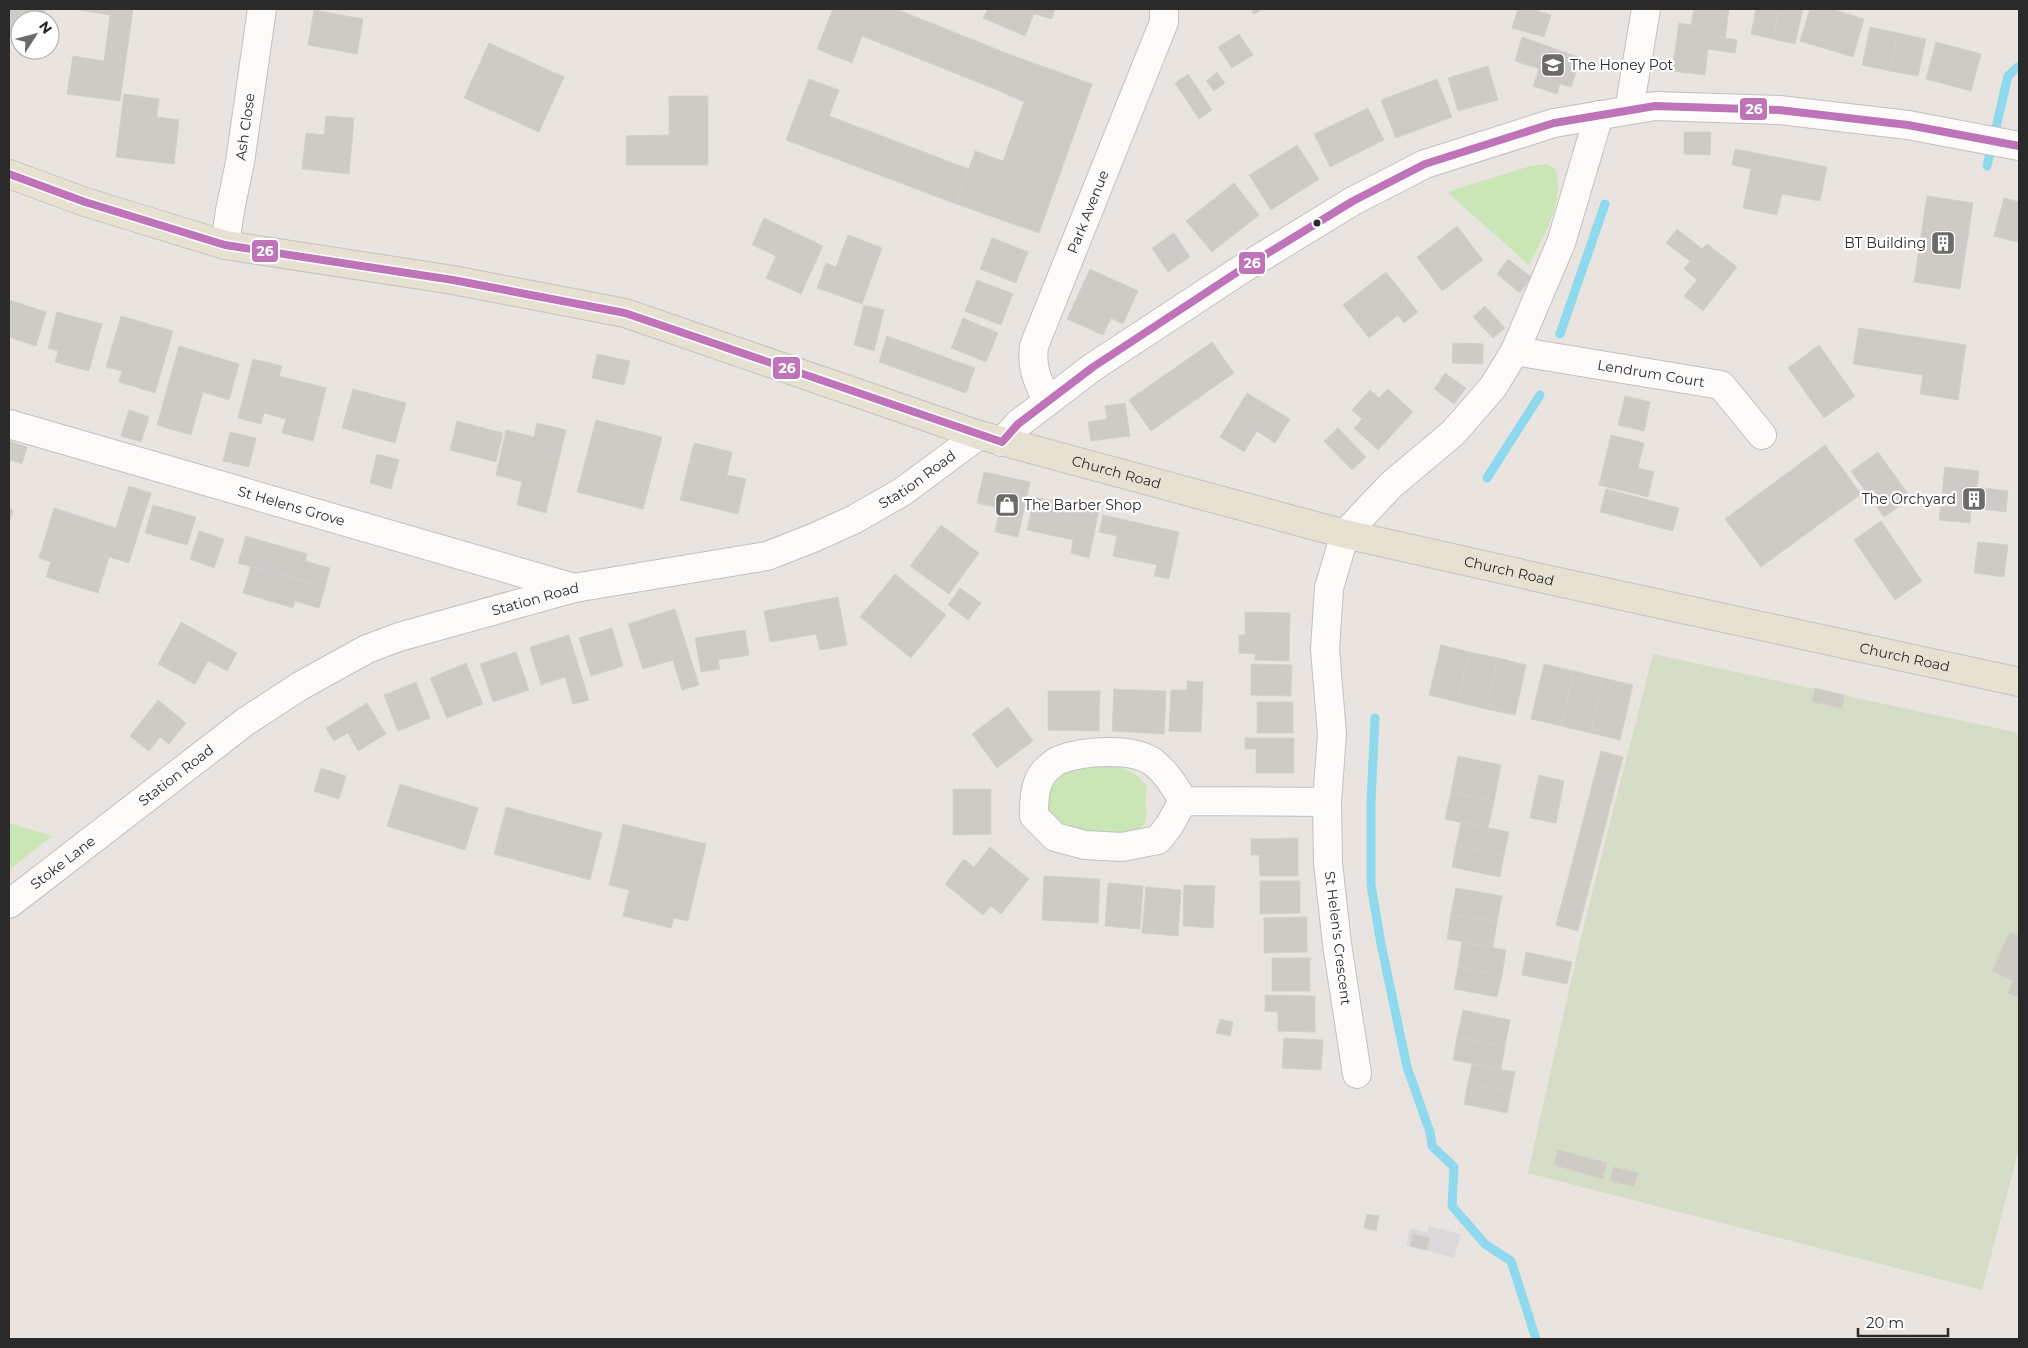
<svg xmlns="http://www.w3.org/2000/svg" width="2028" height="1348" viewBox="0 0 2028 1348" font-family="Montserrat,sans-serif">
<style>
.industrial{fill:#dcd9db}
.green{fill:#cbe6b6}
.cemetery{fill:#d5ddc6}
.lines{fill:none;stroke-linecap:round;stroke-linejoin:round}
.stream{stroke:#8fd9ee;stroke-width:9}
.building{fill:#cecac6;stroke:#d4d0cb}
.minor-casing{stroke:#c2c0c1;stroke-width:30}
.tertiary-casing{stroke:#c2c0c1;stroke-width:30}
.primary-casing{stroke:#c4c3c1;stroke-width:30}
.minor{stroke:#fcfbfa;stroke-width:28}
.tertiary{stroke:#fcfbfa;stroke-width:28}
.primary{stroke:#e7e1d2;stroke-width:28}
.bus-1-casing{stroke:#fff;stroke-width:11}
.bus-1{stroke:#bf73b8;stroke-width:8}
.bus-dot{fill:#2a2a2a;stroke:#fff;stroke-width:2}
.labels{text-anchor:middle;dominant-baseline:central;stroke-width:4.5;stroke-linejoin:round;paint-order:stroke}
.poi-label{font-size:14px;fill:#2a2a2a;stroke:#fff;text-anchor:start}
.street-label{font-size:14px;fill:#2a2a2a;stroke:#fff}
.line-badge{stroke:#fff;stroke-width:2}
.badge-label{font-size:14px;text-anchor:middle;font-weight:bold;fill:#fff}
</style>
<rect width="100%" height="100%" fill="#e9e4df"/>
<path class="industrial" d="M1429,1226L1461,1234L1454,1258L1406,1245L1410,1228L1427,1232Z"/>
<g class="green">
<path d="M1547,164L1556,170C1565,203 1543,236 1529,265L1447,192L1530,166Z"/>
<path d="M1103,764C1123,768 1134,769 1147,786L1145,801L1147,815L1143,826L1129,836L1074,835L1046,811L1048,782L1067,772Z"/>
<path d="M9,823L52,836L9,870Z"/>
</g>
<path class="cemetery" d="M1653,654L2019,733V1149L1982,1290L1528,1173L1580,941Z"/>
<g class="lines">
<g class="stream">
<path d="M1987,166L2008,76L2019,66"/>
<path d="M1560,334L1605,204"/>
<path d="M1487,478L1540,395"/>
<path d="M1375,718L1371,802V885L1381,944L1407,1067L1430,1132L1432,1146L1454,1167L1452,1206L1485,1244L1511,1261L1536,1339"/>
</g>
</g>
<g class="building">
<path d="M9,9H45L44,20H20V37L9,36Z"/>
<path d="M73,9H133L120,101L67,94L73,56L104,61L110,15Z"/>
<path d="M833,9H896L1011,55L997,90L862,36L852,63L817,49Z"/>
<path d="M988,9H1055L1052,19L1034,14L1025,36L983,18Z"/>
<path d="M1251,9H1263L1254,14Z"/>
<path d="M1518,9H1531L1551,15L1544,37L1512,28Z"/>
<path d="M1694,9H1729L1725,38L1737,40L1735,53L1708,49L1705,75L1672,71L1679,23L1691,25Z"/>
<path d="M1756,9H1779L1773,39L1751,34Z"/>
<path d="M1779,9H1803L1795,44L1773,39Z"/>
<path d="M1810,9H1831L1864,19L1853,57L1800,41Z"/>
<path d="M314,10L363,19L357,54L308,45Z"/>
<path d="M1870,27L1898,33L1890,71L1862,65Z"/>
<path d="M1898,33L1926,39L1918,76L1890,71Z"/>
<path d="M1239,34L1253,55L1232,68L1218,47Z"/>
<path d="M1522,37L1581,58L1571,87L1560,84L1557,94L1533,86L1539,69L1515,61Z"/>
<path d="M1936,42L1981,54L1971,91L1926,79Z"/>
<path d="M489,43L564,77L539,132L464,98Z"/>
<path d="M21,50H41L40,57L20,55Z"/>
<path d="M1011,55L1092,84L1039,233L956,204L975,151L1003,161L1024,102L997,90Z"/>
<path d="M1488,66L1498,100L1458,111L1448,78Z"/>
<path d="M1217,72L1225,83L1214,91L1206,81Z"/>
<path d="M1188,74L1212,110L1199,119L1175,83Z"/>
<path d="M809,79L839,90L829,116L969,169L956,204L786,140Z"/>
<path d="M1437,79L1452,117L1396,138L1381,100Z"/>
<path d="M124,94L159,99L157,117L179,120L174,164L116,157Z"/>
<path d="M669,96H708V165H626V136L669,135Z"/>
<path d="M1368,108L1384,140L1330,167L1314,134Z"/>
<path d="M326,116L354,118L349,174L302,169L306,133L324,135Z"/>
<path d="M1684,132H1711L1710,155L1684,154Z"/>
<path d="M1297,145L1319,179L1271,210L1249,175Z"/>
<path d="M1735,149L1827,167L1820,201L1782,194L1777,215L1743,208L1751,169L1732,165Z"/>
<path d="M1234,183L1259,215L1212,252L1186,221Z"/>
<path d="M1927,196L1973,203L1960,289L1914,282Z"/>
<path d="M2004,198L2019,202V233L2017,242L1994,236Z"/>
<path d="M764,218L823,246L801,294L766,278L776,256L752,245Z"/>
<path d="M1457,226L1483,260L1442,291L1417,257Z"/>
<path d="M1677,229L1702,249L1707,244L1737,267L1703,311L1684,296L1697,280L1684,269L1690,261L1666,243Z"/>
<path d="M1174,233L1190,257L1168,272L1152,248Z"/>
<path d="M848,235L882,248L862,304L817,288L826,263L836,267Z"/>
<path d="M992,238L1028,252L1016,283L980,269Z"/>
<path d="M1508,259L1531,277L1520,293L1497,274Z"/>
<path d="M1090,269L1138,291L1123,324L1111,318L1103,335L1067,319Z"/>
<path d="M1386,272L1418,312L1404,323L1398,315L1369,338L1343,305Z"/>
<path d="M977,280L1013,294L1001,325L965,311Z"/>
<path d="M9,300L46,312L36,346L9,337Z"/>
<path d="M864,305L884,310L874,351L854,345Z"/>
<path d="M1485,306L1505,328L1493,338L1473,317Z"/>
<path d="M57,312L102,324L89,371L55,362L58,351L48,348Z"/>
<path d="M121,316L173,331L155,393L119,382L122,371L106,367Z"/>
<path d="M963,318L998,333L986,362L951,348Z"/>
<path d="M1859,328L1966,345L1958,400L1920,394L1923,375L1853,364Z"/>
<path d="M887,336L975,368L966,393L879,362Z"/>
<path d="M1212,342L1234,373L1151,431L1129,400Z"/>
<path d="M1453,343L1483,344V364L1452,363Z"/>
<path d="M1819,345L1855,396L1824,418L1788,368Z"/>
<path d="M179,346L239,364L229,400L203,392L191,435L157,425Z"/>
<path d="M597,354L630,361L624,385L592,378Z"/>
<path d="M253,359L282,366L279,376L326,388L313,441L282,433L286,419L264,413L261,424L238,418Z"/>
<path d="M1445,373L1466,388L1454,404L1434,389Z"/>
<path d="M353,389L406,403L395,443L342,428Z"/>
<path d="M1388,389L1413,412L1378,450L1354,428L1362,419L1352,410L1370,390L1379,398Z"/>
<path d="M1247,393L1290,419L1275,443L1257,431L1244,452L1220,437Z"/>
<path d="M1625,396L1650,402L1644,431L1618,425Z"/>
<path d="M1125,403L1130,436L1091,441L1088,422L1107,419L1105,406Z"/>
<path d="M129,410L149,417L141,442L121,436Z"/>
<path d="M596,420L662,437L643,509L577,492Z"/>
<path d="M457,421L503,433L496,462L450,450Z"/>
<path d="M537,423L566,430L546,513L517,505L522,482L496,475L506,430L534,437Z"/>
<path d="M1338,428L1366,457L1352,470L1324,441Z"/>
<path d="M230,432L256,438L249,467L223,461Z"/>
<path d="M1611,435L1644,443L1638,468L1654,472L1648,497L1599,485Z"/>
<path d="M9,441L27,447L22,464L11,460L9,466Z"/>
<path d="M694,443L732,452L727,475L746,479L738,514L680,500Z"/>
<path d="M1825,445L1861,494L1761,567L1725,519Z"/>
<path d="M1878,452L1911,498L1884,517L1851,471Z"/>
<path d="M377,454L399,460L391,489L370,483Z"/>
<path d="M1945,467L1979,471L1977,487L2008,491L2006,512L1971,508L1970,523L1939,520Z"/>
<path d="M984,472L1030,482L1018,537L995,532L1000,508L977,503Z"/>
<path d="M129,486L151,493L129,563L109,557L98,593L46,577L51,562L39,558L54,508L116,528Z"/>
<path d="M1606,489L1679,508L1673,531L1600,512Z"/>
<path d="M1034,497L1099,510L1089,558L1071,553L1073,540L1027,530Z"/>
<path d="M153,505L196,517L187,545L145,533Z"/>
<path d="M9,509L13,510L9,524Z"/>
<path d="M1103,515L1179,532L1169,579L1154,576L1157,565L1113,556L1117,536L1099,532Z"/>
<path d="M1881,521L1922,581L1895,600L1854,540Z"/>
<path d="M941,525L979,553L949,594L910,566Z"/>
<path d="M199,531L224,539L214,568L190,559Z"/>
<path d="M246,536L307,554L305,561L330,568L325,587L238,563Z"/>
<path d="M1978,542L2008,545L2004,577L1974,573Z"/>
<path d="M251,566L325,587L319,608L295,601L293,608L243,593Z"/>
<path d="M895,574L946,615L911,658L860,617Z"/>
<path d="M960,588L981,603L968,620L948,605Z"/>
<path d="M838,597L847,645L820,650L816,634L770,642L764,611Z"/>
<path d="M675,609L699,685L682,690L673,660L643,669L628,624Z"/>
<path d="M1245,612L1290,613L1289,661L1255,660V654L1239,653V635H1245Z"/>
<path d="M181,622L237,653L227,671L208,661L195,684L158,664Z"/>
<path d="M612,628L623,666L591,676L579,638Z"/>
<path d="M745,630L749,655L718,660L720,669L701,672L695,638Z"/>
<path d="M569,635L589,700L573,704L565,677L541,685L530,647Z"/>
<path d="M1441,645L1469,652L1458,702L1429,695Z"/>
<path d="M516,652L529,690L493,702L480,664Z"/>
<path d="M1469,652L1498,658L1486,709L1458,702Z"/>
<path d="M1498,658L1526,665L1515,715L1486,709Z"/>
<path d="M466,663L483,704L447,718L430,678Z"/>
<path d="M1251,664L1292,665L1291,696L1251,695Z"/>
<path d="M1544,664L1574,671L1561,726L1531,719Z"/>
<path d="M1574,671L1603,678L1591,733L1561,726Z"/>
<path d="M1603,678L1633,685L1620,740L1591,733Z"/>
<path d="M1187,681L1203,682L1201,732L1169,731L1171,690H1187Z"/>
<path d="M416,682L430,718L398,731L384,695Z"/>
<path d="M1815,688L1844,695L1842,708L1812,702Z"/>
<path d="M1114,689L1166,691L1164,734L1112,731Z"/>
<path d="M1048,691H1100L1099,731L1048,730Z"/>
<path d="M158,700L186,723L169,744L160,737L149,751L130,736Z"/>
<rect x="1257" y="702" width="36" height="31"/>
<path d="M367,703L386,734L358,751L348,733L334,741L326,728Z"/>
<path d="M1008,707L1033,741L997,768L972,734Z"/>
<path d="M1245,738H1294V773H1256V749H1245Z"/>
<path d="M1601,751L1623,757L1578,931L1556,925Z"/>
<path d="M1458,756L1501,765L1494,801L1451,792Z"/>
<path d="M321,768L346,776L339,799L314,791Z"/>
<path d="M1539,775L1564,781L1556,823L1530,818Z"/>
<path d="M400,784L478,808L465,850L387,826Z"/>
<path d="M953,789H991V834L953,835Z"/>
<path d="M1451,792L1494,801L1488,828L1445,819Z"/>
<path d="M506,807L602,833L590,880L494,854Z"/>
<path d="M1461,822L1509,832L1504,855L1456,846Z"/>
<path d="M623,824L706,844L688,921L674,918L671,928L623,916L629,890L609,885Z"/>
<path d="M1298,838V876H1260L1259,855H1251V839Z"/>
<path d="M1456,846L1504,855L1500,877L1452,867Z"/>
<path d="M990,847L1029,879L1001,914L991,906L983,915L945,884L964,859L974,867Z"/>
<path d="M1044,876L1100,879L1098,923L1042,920Z"/>
<path d="M1260,881H1300V913L1260,914Z"/>
<path d="M1108,883L1143,886L1140,929L1105,926Z"/>
<path d="M1184,885L1215,886L1213,928L1183,926Z"/>
<path d="M1146,887L1181,890L1178,936L1142,933Z"/>
<path d="M1456,888L1502,896L1497,922L1451,914Z"/>
<path d="M1451,914L1497,922L1493,947L1447,939Z"/>
<path d="M1307,917V952L1264,953V918Z"/>
<path d="M2010,932L2019,936V998L2008,993L2013,981L1992,971Z"/>
<path d="M1462,942L1506,950L1502,975L1458,967Z"/>
<path d="M1526,952L1572,962L1567,984L1522,975Z"/>
<rect x="1272" y="958" width="38" height="33"/>
<path d="M1458,967L1502,975L1497,997L1454,989Z"/>
<path d="M1265,995L1315,996V1032L1278,1031V1012L1265,1011Z"/>
<path d="M1463,1010L1510,1020L1505,1046L1457,1037Z"/>
<path d="M1220,1019L1233,1022L1230,1036L1216,1033Z"/>
<path d="M1457,1037L1505,1046L1501,1069L1453,1060Z"/>
<path d="M1284,1038L1323,1040L1321,1070L1282,1068Z"/>
<path d="M1472,1064L1515,1072L1511,1092L1468,1083Z"/>
<path d="M1468,1083L1511,1092L1507,1113L1464,1104Z"/>
<path d="M1558,1150L1607,1163L1603,1179L1554,1165Z"/>
<path d="M1613,1167L1638,1173L1634,1187L1610,1181Z"/>
<path d="M1367,1214L1379,1216L1376,1231L1364,1228Z"/>
<path d="M1413,1234L1430,1238L1427,1250L1410,1246Z"/>
</g>
<g class="lines">
<defs>
<g id="minor">
<path d="M1629,110L1646,9"/>
<path id="s1" d="M225,245L230,210L240,162L262,9"/>
<path id="s2" d="M1515,351L1721,385L1762,435"/>
<path id="s3" d="M1047,401C1038,381 1031,369 1034,346L1164,22V9"/>
<path id="s4" d="M9,424L574,588"/>
<path d="M1183,801C1175,786 1166,772 1153,762C1132,747 1082,751 1059,760C1054,762 1048,768 1044,772C1034,784 1034,802 1034,816L1055,837L1085,845L1122,847L1158,840L1169,826L1183,801L1327,802"/>
<path id="s5" d="M9,904L245,722L300,686L367,649L399,637L574,588L767,556L813,538L853,520L902,492L979,435"/>
<path d="M1357,1074L1337,944L1328,863L1327,802L1332,734L1325,649L1329,588L1345,534L1391,485L1453,433L1493,387L1515,351L1561,243L1599,115"/>
</g>
<path id="tertiary" d="M1002,442L1018,424L1093,367L1242,269L1353,201L1425,164L1554,123L1655,106L1779,110L1908,125L2019,146"/>
<g id="primary">
<path id="s6" d="M9,174L85,202L225,245L453,280L625,313L979,435L1345,534L1554,581L2019,682"/>
</g>
</defs>
<use href="#minor" class="minor-casing"/>
<use href="#tertiary" class="tertiary-casing"/>
<use href="#primary" class="primary-casing"/>
<use href="#minor" class="minor"/>
<use href="#tertiary" class="tertiary"/>
<use href="#primary" class="primary"/>
<defs>
<path id="bus-1" d="M9,174L85,202L225,245L453,280L625,313L1002,442L1018,424L1093,367L1242,269L1353,201L1425,164L1554,123L1655,106L1779,110L1908,125L2019,146"/>
</defs>
<use href="#bus-1" class="bus-1-casing"/>
<use href="#bus-1" class="bus-1"/>
</g>
<defs>
<symbol id="school-square" viewBox="-11 -11 22 22"><rect x="-9" y="-9" width="18" height="18" rx="4" fill="#6d6b69" stroke="#fff"/><path d="M0-5L7-2L0 1L-7-2ZM-4 1L0 2.5L4 1V4Q0 6-4 4Z" fill="#fff"/></symbol>
<symbol id="building-square" viewBox="-11 -11 22 22"><rect x="-9" y="-9" width="18" height="18" rx="4" fill="#6d6b69" stroke="#fff"/><path d="M-4-6H4V6H1V3H-1V6H-4ZM-2.5-4.3h1.7v1.8h-1.7ZM.8-4.3h1.7v1.8H.8ZM-2.5-1h1.7V.8h-1.7ZM.8-1h1.7V.8H.8Z" fill="#fff"/></symbol>
<symbol id="shop-square" viewBox="-11 -11 22 22"><rect x="-9" y="-9" width="18" height="18" rx="4" fill="#6d6b69" stroke="#fff"/><path d="M-5-2.5h2.3a2.7 3.5 0 0 1 5.4 0H5L5.5 6h-11ZM-1.5-2.5h3a1.5 2.3 0 0 0-3 0Z" fill="#fff"/></symbol>
</defs>
<g fill-rule="evenodd">
<use href="#school-square" x="1539" y="51" width="28" height="28"/>
<use href="#building-square" x="1929" y="229" width="28" height="28"/>
<use href="#building-square" x="1960" y="485" width="28" height="28"/>
<use href="#shop-square" x="993" y="491" width="28" height="28"/>
</g>
<circle class="bus-dot" cx="1317" cy="223" r="4.5"/>
<g class="labels">
<g class="poi-label">
<text x="1570" y="65">The Honey Pot</text>
<text x="1926" y="243" text-anchor="end">BT Building</text>
<text x="1956" y="499" text-anchor="end">The Orchyard</text>
<text x="1024" y="505">The Barber Shop</text>
</g>
<g class="street-label">
<text stroke="none"><textPath href="#s1" startOffset="120">Ash Close</textPath></text>
<text stroke="none"><textPath href="#s3" startOffset="202">Park Avenue</textPath></text>
<text stroke="none"><textPath href="#s2" startOffset="138">Lendrum Court</textPath></text>
<text stroke="none"><textPath href="#s6" startOffset="1150">Church Road</textPath></text>
<text stroke="none"><textPath href="#s5" startOffset="1021">Station Road</textPath></text>
<text stroke="none"><textPath href="#s4" startOffset="294">St Helens Grove</textPath></text>
<text stroke="none"><textPath href="#s6" startOffset="1555">Church Road</textPath></text>
<text stroke="none"><textPath href="#s5" startOffset="616">Station Road</textPath></text>
<text stroke="none"><textPath href="#s6" startOffset="1960">Church Road</textPath></text>
<text stroke="none"><textPath href="#s5" startOffset="211">Station Road</textPath></text>
<text stroke="none"><textPath href="#s5" startOffset="68">Stoke Lane</textPath></text>
<text transform="translate(1338 938) rotate(83)">St Helen's Crescent</text>
</g>
</g>
<g class="line-badge">
<rect x="1739" y="97" width="29" height="24" rx="5" fill="#bf73b8"/>
<rect x="251" y="239" width="28" height="24" rx="5" fill="#bf73b8"/>
<rect x="1238" y="251" width="28" height="24" rx="5" fill="#bf73b8"/>
<rect x="772" y="356" width="29" height="24" rx="5" fill="#bf73b8"/>
</g>
<g class="badge-label">
<text x="1754" y="114">26</text>
<text x="265" y="256">26</text>
<text x="1252" y="268">26</text>
<text x="787" y="373">26</text>
</g>
<rect width="2028" height="1348" fill="none" stroke="#2a2a2a" stroke-width="20"/>
<g transform="translate(35 35) rotate(54)"><circle r="24" fill="#ffffff" stroke="#aaaaaa"/>
<path d="M0-4L9 19L0 12L-9 19Z" fill="#6d6b69"/>
<text y="-8" font-size="14" font-weight="bold" text-anchor="middle" fill="#2a2a2a">N</text>
</g>
<path d="M1858 1328v8h90v-8" fill="none" stroke="#2a2a2a" stroke-width="2.5"/>
<text x="1866" y="1328" font-size="15" fill="#2a2a2a" stroke="#ffffff" stroke-width="4" paint-order="stroke">20 m</text>
</svg>
